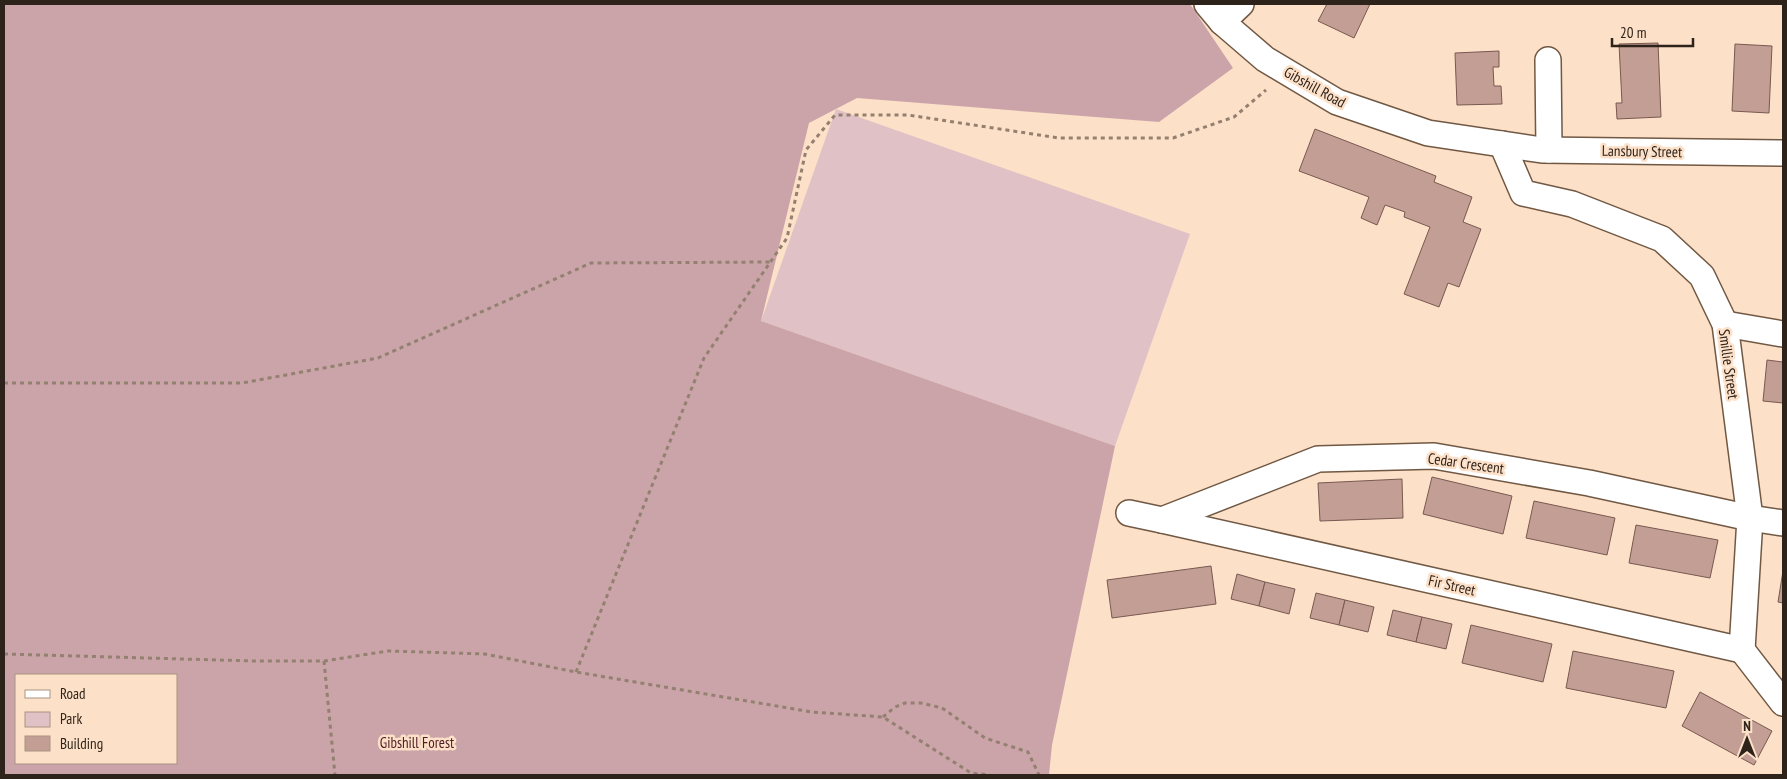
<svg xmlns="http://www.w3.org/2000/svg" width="1787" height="779" viewBox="0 0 1787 779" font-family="'PT Sans Narrow',sans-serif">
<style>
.green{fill:#e0c1c5}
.forest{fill:#caa4a9;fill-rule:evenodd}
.building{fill:#c29e94;stroke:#795950}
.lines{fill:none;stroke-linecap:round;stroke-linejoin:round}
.street-casing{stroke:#705843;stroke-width:28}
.path{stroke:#948070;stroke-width:3;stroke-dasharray:4 4;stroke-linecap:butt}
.street{stroke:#fff;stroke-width:25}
.labels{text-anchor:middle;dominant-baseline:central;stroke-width:5;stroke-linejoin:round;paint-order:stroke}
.street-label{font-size:15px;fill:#2e231a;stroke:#fde0c8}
.park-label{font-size:15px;fill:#4e1c26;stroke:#fde0c8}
</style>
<rect width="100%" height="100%" fill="#fde0c8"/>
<path class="green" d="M836,109L1190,234L1115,446L761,321Z"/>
<path class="forest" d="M4,4H1190L1233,68L1159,122L857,98L809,123L761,321L1115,446L1052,745L1049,775H4ZM16,675H176V763H16Z"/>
<g class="building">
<path d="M1327,4H1370L1354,38L1318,21Z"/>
<path d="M1658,43L1661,117L1617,119L1616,103H1622L1619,44Z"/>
<path d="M1735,44L1772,46L1769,113L1732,111Z"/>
<path d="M1499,51V67H1493L1494,86H1501L1502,104L1457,105L1455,53Z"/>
<path d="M1315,129L1436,176L1434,182L1472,197L1463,222L1481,229L1459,287L1448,283L1439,307L1404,294L1430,227L1404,217L1405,212L1385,205L1377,225L1361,218L1369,197L1299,171Z"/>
<path d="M1767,360L1783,362V403L1763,401Z"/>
<path d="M1432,477L1512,496L1503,534L1423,514Z"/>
<path d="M1402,479L1403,518L1320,521L1318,483Z"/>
<path d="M1534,501L1615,518L1607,555L1526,538Z"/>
<path d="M1636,525L1718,540L1710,578L1629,563Z"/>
<path d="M1211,566L1216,604L1112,618L1107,580Z"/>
<path d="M1783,571V603L1778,602Z"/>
<path d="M1237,574L1265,582L1259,606L1231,599Z"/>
<path d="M1265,582L1295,589L1289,614L1259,606Z"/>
<path d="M1316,593L1345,600L1339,625L1310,618Z"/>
<path d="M1345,600L1374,607L1368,632L1339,625Z"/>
<path d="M1393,610L1422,617L1416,642L1387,635Z"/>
<path d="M1422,617L1452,624L1446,649L1416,642Z"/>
<path d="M1471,625L1552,644L1543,682L1462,663Z"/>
<path d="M1573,651L1674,671L1666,708L1566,688Z"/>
<path d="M1700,692L1772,731L1754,765L1682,726Z"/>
</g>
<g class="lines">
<defs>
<g id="street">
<path d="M1207,4L1222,22L1265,59L1337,102L1428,133L1542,150L1783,153"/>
<path d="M1222,22L1241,4"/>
<path d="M1548,60L1549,150"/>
<path d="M1502,144L1523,193L1572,204L1662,239L1702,276L1725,324L1750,518L1742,650"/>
<path d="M1725,324L1783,334"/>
<path d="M1129,513L1162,520L1318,459L1434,456L1589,483L1750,518L1783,523"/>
<path d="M1162,520L1742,650"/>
<path d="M1742,650L1783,703"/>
</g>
</defs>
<use href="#street" class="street-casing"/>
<g class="path">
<path d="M4,383H242L378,358L591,263L770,262"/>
<path d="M4,654L255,661H324L388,651L485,654L576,672L812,712L883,717L971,773L990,775"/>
<path d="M324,661L335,775"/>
<path d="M576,672L704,358L787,238L806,150L835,115H908L1059,138H1173L1234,117L1266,90"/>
<path d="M883,717L895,707L905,703H921L942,708L985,738L1028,752L1039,775"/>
</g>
<use href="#street" class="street"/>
</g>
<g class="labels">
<g class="street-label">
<text transform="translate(1315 87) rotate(29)">Gibshill Road</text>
<text transform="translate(1642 151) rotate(1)">Lansbury Street</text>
<text transform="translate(1729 364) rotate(82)">Smillie Street</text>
<text transform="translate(1466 463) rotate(8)">Cedar Crescent</text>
<text transform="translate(1452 585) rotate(13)">Fir Street</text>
</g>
<g class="park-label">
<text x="417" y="742">Gibshill Forest</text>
</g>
</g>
<rect width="1787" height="779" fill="none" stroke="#2e231a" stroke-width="10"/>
<rect x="15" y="674" width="162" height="90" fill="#fde0c8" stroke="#aa9482"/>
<rect x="25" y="690" width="25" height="8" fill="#ffffff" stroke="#aa9482"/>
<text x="60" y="699" font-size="15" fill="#2e231a">Road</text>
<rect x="25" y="712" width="25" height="15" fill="#e0c1c5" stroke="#aa9482"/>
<text x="60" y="724" font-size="15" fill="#2e231a">Park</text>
<rect x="25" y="736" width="25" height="15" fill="#c29e94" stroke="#aa9482"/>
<text x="60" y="749" font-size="15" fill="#2e231a">Building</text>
<g transform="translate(1747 739)" stroke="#fde0c8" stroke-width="4" paint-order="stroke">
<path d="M0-4L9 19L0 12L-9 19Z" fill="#2e231a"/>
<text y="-8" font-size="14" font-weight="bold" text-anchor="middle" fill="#2e231a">N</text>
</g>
<path d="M1612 38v8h81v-8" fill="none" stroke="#2e231a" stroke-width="2.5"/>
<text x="1620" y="38" font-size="15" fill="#2e231a" stroke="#fde0c8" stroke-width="4" paint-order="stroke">20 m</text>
</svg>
